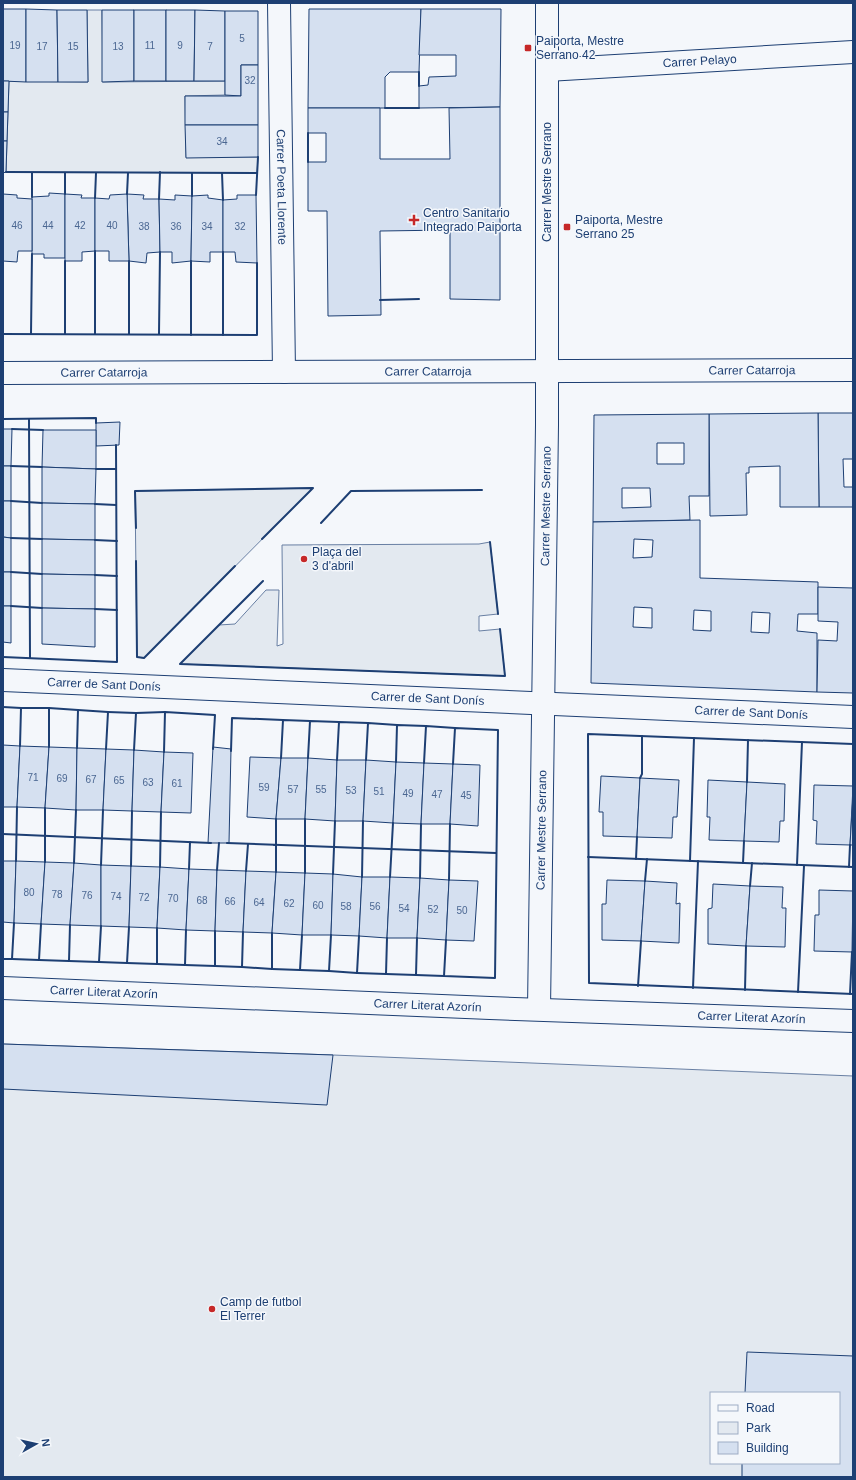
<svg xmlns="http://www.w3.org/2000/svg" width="856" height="1480" viewBox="0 0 856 1480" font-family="Helvetica,sans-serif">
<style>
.green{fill:#e3e9f0;stroke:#687fa3;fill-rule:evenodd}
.building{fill:#d5e0f0;stroke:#1d3f73;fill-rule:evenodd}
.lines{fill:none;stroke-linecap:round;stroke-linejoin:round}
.minor-casing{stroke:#1d3f73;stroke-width:24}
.minor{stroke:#f4f7fb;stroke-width:22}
.wall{stroke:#1d3f73;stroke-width:2}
.poi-dot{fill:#c62828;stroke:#f4f7fb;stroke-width:1.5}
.labels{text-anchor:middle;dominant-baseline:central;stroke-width:3;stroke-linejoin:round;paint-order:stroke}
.number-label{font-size:10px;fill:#4b6792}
.poi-label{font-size:12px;fill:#1d3f73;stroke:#f4f7fb;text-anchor:start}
.street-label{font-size:12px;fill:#1d3f73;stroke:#f4f7fb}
</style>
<rect width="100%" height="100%" fill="#f4f7fb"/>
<g class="green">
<path d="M87,10H102L103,82L225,81V95L185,96L186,157H258L257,173L6,172L9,81L88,82Z"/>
<path d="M313,488L144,658L137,657L135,491Z"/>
<path d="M490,542L498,614L479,616V631L500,629L505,676L180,664L219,625L235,624L266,590H279L277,646L283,644L282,545L479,544Z"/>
<path d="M3,1044L333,1055L853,1076V1477H3ZM711,1393H839V1463H711Z"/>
</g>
<g class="building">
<path d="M3,9H26V82L3,81Z"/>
<path d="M26,9L57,10L58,82H26Z"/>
<path d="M309,9H421L419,72H390L385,77V108H308Z"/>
<path d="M421,9H501L500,107L419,108V86L428,85L429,77L456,76V55H419Z"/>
<path d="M57,10H87L88,82H58Z"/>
<path d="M102,10H134V81L102,82Z"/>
<rect x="134" y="10" width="32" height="71"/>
<path d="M166,10H195L194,81H166Z"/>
<path d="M195,10L225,11V81H194Z"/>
<path d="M225,11H258V65H241V96L225,95Z"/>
<path d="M241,65H258V125H185V96H241Z"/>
<path d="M3,81H9L8,112H3Z"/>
<path d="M500,107V300L450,299V230L380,231L381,315L328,316L327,211H308V162H326V133H308V108H380V159H450L449,108Z"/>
<path d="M3,112H8L7,141H3Z"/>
<path d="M185,125H258V157L186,158Z"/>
<path d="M3,141H7L6,172L3,173Z"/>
<path d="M49,193L65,194V258H44V254H32V197L49,196Z"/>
<path d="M3,194L17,195V198L32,199V251H18L17,262L3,261Z"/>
<path d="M65,194L82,195L81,198H95V251L82,252V261H65Z"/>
<path d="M127,194L144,195L143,199H159L160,252L147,253L146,263L129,261Z"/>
<path d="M127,194L129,261H109V251H95V198L109,199L110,195Z"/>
<path d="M175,195L192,196L191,261L172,263V252H160L159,199L175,200Z"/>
<path d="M208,195V198L223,200V252H210V262L191,261L192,196Z"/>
<path d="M237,195H256L257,263L236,262L235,252H223V200L237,199Z"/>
<path d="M818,413H853V459H843L844,487H853V507H819Z"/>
<path d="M818,413L819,507H780V466L749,467V473H746L747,515L710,516L709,414Z"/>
<path d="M709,414V496H689L690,520L593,522L594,415ZM657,443H684V464H657ZM622,488H650L651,507L622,508Z"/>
<path d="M120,422L119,445L96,446V423Z"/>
<path d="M3,429H12L11,466H3Z"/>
<path d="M43,430H96V469L42,467Z"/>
<rect x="3" y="466" width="8" height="35"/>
<path d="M42,467L96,469L95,504L42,503Z"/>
<path d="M3,501H11V538L3,537Z"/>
<path d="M42,503L95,504V540L42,539Z"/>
<path d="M700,520V578L818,582V614H798L797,631L817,633V692L591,683L593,522ZM634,539L653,540L652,557L633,558ZM634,607L652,608V628L633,627ZM694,610L711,611V631L693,630ZM752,612L770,613L769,633L751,632Z"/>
<path d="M3,537L11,538V572H3Z"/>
<path d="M42,539L95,540V575L42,574Z"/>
<rect x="3" y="572" width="8" height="34"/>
<path d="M42,574L95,575V609L42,608Z"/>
<path d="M818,587L853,588V693L817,692L818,640L837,641L838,622L818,621Z"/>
<path d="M3,606H11V643L3,642Z"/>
<path d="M42,608L95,609V647L42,644Z"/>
<path d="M3,745L20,746L17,807H3Z"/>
<path d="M20,746L49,747L45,808L17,807Z"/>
<path d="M49,747L77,748L76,810L45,808Z"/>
<path d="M213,747L231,749L229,843H208Z"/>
<path d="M77,748L106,749L103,810H76Z"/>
<path d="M106,749L134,750L132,811L103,810Z"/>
<path d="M134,750L164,752L161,812L132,811Z"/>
<path d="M164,752L193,753L191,813L161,812Z"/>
<path d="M250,757L281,758L276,819L247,817Z"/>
<path d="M281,758H308L305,819H276Z"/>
<path d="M308,758L337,760L335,821L305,819Z"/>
<path d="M337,760H366L363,821H335Z"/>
<path d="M366,760L396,762L393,823L363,821Z"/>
<path d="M396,762L424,763L421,824L393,823Z"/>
<path d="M424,763L453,764L450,824H421Z"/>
<path d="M453,764L480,765L478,826L450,824Z"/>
<path d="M601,776L640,778L637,837L603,836V812H599Z"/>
<path d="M640,778L679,780L677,817H673L672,838L637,837Z"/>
<path d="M708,780L747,782L744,841L709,840L710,817H707Z"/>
<path d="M747,782L785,784L784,821H780L779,842L744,841Z"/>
<path d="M814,785L853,786L850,845L816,844L817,821L813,820Z"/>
<path d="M853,795V845H850Z"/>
<path d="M3,861H16L14,923L3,922Z"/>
<path d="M16,861L45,862L41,924L14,923Z"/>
<path d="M45,862L74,863L70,925L41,924Z"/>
<path d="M74,863L101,865V926L70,925Z"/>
<path d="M101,865L131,866L129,927L101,926Z"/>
<path d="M131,866L160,867L157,928L129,927Z"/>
<path d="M160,867L189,869L186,930L157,928Z"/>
<path d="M189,869L217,870L215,931L186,930Z"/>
<path d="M217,870L246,871L243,932L215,931Z"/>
<path d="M246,871L276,872L272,933L243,932Z"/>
<path d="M276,872L305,873L302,935L272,933Z"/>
<path d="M305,873L333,874L331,935H302Z"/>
<path d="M333,874L362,877L359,936L331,935Z"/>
<path d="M362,877H390L387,938L359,936Z"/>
<path d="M390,877L420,878L417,938H387Z"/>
<path d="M420,878L449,880L446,940L417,938Z"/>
<path d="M449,880L478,881L474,941L446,940Z"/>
<path d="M607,880L645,881L641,941L602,940V904H606Z"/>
<path d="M645,881L677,883L676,904L680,903L679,943L641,941Z"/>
<path d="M713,884L750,886L746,946L708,944V909L712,908Z"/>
<path d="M750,886L783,887L782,908H786L785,947L746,946Z"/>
<path d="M819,890L853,891L852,952L814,951L815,915H819Z"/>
<path d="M3,1044L333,1055L327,1105L3,1089Z"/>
<path d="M747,1352L853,1356V1477H742V1463H839V1393H745Z"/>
</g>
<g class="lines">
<defs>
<g id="minor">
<path id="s1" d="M279,3L284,372"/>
<path id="s2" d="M547,70L853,52"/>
<path id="s3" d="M3,373L853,370"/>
<path id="s4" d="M3,680L853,717"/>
<path id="s5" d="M3,988L490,1008L853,1021"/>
<path id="s6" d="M539,1009L547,425V3"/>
</g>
</defs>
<use href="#minor" class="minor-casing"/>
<use href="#minor" class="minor"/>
<g class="wall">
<path d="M419,86V72"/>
<path d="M385,108H419"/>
<path d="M308,133V162"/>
<path d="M6,172L257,173"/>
<path d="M222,173L223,200"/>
<path d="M65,194V173"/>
<path d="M127,194L128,173"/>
<path d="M256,195L258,157"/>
<path d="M192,196V173"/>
<path d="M32,197V173"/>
<path d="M95,198L96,173"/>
<path d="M159,199L160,172"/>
<path d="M129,261V334"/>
<path d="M380,300L419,299"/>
<path d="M3,334L257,335V263"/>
<path d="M31,334L32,254"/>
<path d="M65,334V261"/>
<path d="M95,334V251"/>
<path d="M159,334L160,252"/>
<path d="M191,335V261"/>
<path d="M223,335V252"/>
<path d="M3,419L96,418V423"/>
<path d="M29,419L30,658"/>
<path d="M12,429L43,430"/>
<path d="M11,466L42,467"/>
<path d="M96,469H116"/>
<path d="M11,501L42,503"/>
<path d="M95,504L116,505"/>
<path d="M321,523L351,491L482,490"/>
<path d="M136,528L135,491L313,488L262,539"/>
<path d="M11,538L42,539"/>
<path d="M95,540L117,541"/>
<path d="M490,542L498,614"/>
<path d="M136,561L137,657L144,658L235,566"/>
<path d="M11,572L42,574"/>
<path d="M95,575L117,576"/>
<path d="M263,581L180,664L505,676L500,629"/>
<path d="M11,606L42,608"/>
<path d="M95,609L117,610"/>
<path d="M3,657L117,662L116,445"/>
<path d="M3,707L21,708L20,746"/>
<path d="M21,708H49V747"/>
<path d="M49,708L78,710L77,748"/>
<path d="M78,710L108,712L106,749"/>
<path d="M108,712L136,713L134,750"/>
<path d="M136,713L165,712"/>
<path d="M853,744L588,734L589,983L853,994"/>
<path d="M231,751L232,718L283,720"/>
<path d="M164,752L165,712L215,715L213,749"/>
<path d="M281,758L283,720L310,721"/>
<path d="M308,758L310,721L339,722"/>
<path d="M337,760L339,722L368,723"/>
<path d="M366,760L368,723L397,725"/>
<path d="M396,762L397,725L426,726"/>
<path d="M424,763L426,726L455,728"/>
<path d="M853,766V785"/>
<path d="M640,778L642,774V736"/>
<path d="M747,782L748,740"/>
<path d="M3,834L211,843"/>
<path d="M227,843L496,853"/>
<path d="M274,845H276V819"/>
<path d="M588,857L853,867"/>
<path d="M636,859L637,837"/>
<path d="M16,861L17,807"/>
<path d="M690,861L694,738"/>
<path d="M45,862V808"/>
<path d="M74,863L76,810"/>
<path d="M743,863L744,841"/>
<path d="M101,865L103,810"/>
<path d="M797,865L802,742"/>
<path d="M131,866L132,811"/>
<path d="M160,867L161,812"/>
<path d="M849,867L850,845"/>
<path d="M189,869L190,842"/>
<path d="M217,870L219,843"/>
<path d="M246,871L248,844"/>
<path d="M276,872V845"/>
<path d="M305,873V819"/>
<path d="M333,874L335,821"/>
<path d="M362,877L363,821"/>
<path d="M390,877L393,823"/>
<path d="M420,878L421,824"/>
<path d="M449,880L450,824"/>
<path d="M645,881L647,859"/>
<path d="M750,886L752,863"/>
<path d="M446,940L444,976L495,978L498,730L455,728L453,764"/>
<path d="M3,959H12L14,923"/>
<path d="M12,959L39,960L41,924"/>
<path d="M39,960L69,961L70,925"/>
<path d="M69,961L99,962L101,926"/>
<path d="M99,962L127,963L129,927"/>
<path d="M127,963L157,964V928"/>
<path d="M157,964L185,965L186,930"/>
<path d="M185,965L215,966V931"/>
<path d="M215,966L242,967L243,932"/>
<path d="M242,967L272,969V933"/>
<path d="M272,969L300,970L302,935"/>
<path d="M300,970L329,971L331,935"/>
<path d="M329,971L357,973L359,936"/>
<path d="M357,973L386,974L387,938"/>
<path d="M386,974L416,975L417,938"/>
<path d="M416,975L444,976"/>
<path d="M638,986L641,941"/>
<path d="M693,988L698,861"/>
<path d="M745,990L746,946"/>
<path d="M798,992L804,866"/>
<path d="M850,994L852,952"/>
</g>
</g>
<g class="poi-dot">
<rect x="524" y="44" width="8" height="8" rx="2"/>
<path d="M412 214h4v4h4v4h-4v4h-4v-4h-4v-4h4z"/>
<rect x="563" y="223" width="8" height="8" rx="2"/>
<circle cx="304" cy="559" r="4"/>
<circle cx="212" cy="1309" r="4"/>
</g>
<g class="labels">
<g class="number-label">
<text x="242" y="38">5</text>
<text x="15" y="45">19</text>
<text x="150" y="45">11</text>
<text x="180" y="45">9</text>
<text x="42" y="46">17</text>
<text x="73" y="46">15</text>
<text x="118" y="46">13</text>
<text x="210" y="46">7</text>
<text x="250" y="80">32</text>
<text x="222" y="141">34</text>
<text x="17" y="225">46</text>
<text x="48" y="225">44</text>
<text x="80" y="225">42</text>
<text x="112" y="225">40</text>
<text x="144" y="226">38</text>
<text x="176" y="226">36</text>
<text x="207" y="226">34</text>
<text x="240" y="226">32</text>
<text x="33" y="777">71</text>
<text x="62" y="778">69</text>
<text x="91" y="779">67</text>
<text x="119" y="780">65</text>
<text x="148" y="782">63</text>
<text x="177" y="783">61</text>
<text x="264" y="787">59</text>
<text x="293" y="789">57</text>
<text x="321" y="789">55</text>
<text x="351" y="790">53</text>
<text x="379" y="791">51</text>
<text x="408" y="793">49</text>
<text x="437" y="794">47</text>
<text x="466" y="795">45</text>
<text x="29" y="892">80</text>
<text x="57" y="894">78</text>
<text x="87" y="895">76</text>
<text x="116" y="896">74</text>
<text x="144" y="897">72</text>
<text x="173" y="898">70</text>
<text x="202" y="900">68</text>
<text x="230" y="901">66</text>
<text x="259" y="902">64</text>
<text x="289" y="903">62</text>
<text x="318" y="905">60</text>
<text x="346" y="906">58</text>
<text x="375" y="906">56</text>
<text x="404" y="908">54</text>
<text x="433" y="909">52</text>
<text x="462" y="910">50</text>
</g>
<g class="poi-label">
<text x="536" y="41">Paiporta, Mestre<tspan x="536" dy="14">Serrano 42</tspan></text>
<text x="423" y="213">Centro Sanitario<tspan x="423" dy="14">Integrado Paiporta</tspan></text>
<text x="575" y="220">Paiporta, Mestre<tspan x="575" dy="14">Serrano 25</tspan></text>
<text x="312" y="552">Plaça del<tspan x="312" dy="14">3 d'abril</tspan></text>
<text x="220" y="1302">Camp de futbol<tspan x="220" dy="14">El Terrer</tspan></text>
</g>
<g class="street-label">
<text stroke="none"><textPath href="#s2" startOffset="153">Carrer Pelayo</textPath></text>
<text transform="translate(547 182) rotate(-90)">Carrer Mestre Serrano</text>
<text stroke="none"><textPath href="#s1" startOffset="184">Carrer Poeta Llorente</textPath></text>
<text stroke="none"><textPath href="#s3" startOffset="749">Carrer Catarroja</textPath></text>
<text stroke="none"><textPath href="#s3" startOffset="101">Carrer Catarroja</textPath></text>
<text stroke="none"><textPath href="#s3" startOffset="425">Carrer Catarroja</textPath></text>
<text stroke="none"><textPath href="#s6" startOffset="503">Carrer Mestre Serrano</textPath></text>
<text stroke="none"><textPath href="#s4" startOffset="101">Carrer de Sant Donís</textPath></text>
<text stroke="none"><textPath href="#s4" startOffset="425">Carrer de Sant Donís</textPath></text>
<text stroke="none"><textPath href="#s4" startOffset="749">Carrer de Sant Donís</textPath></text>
<text stroke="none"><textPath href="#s6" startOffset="179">Carrer Mestre Serrano</textPath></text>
<text stroke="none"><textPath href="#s5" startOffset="101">Carrer Literat Azorín</textPath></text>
<text stroke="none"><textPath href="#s5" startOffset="425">Carrer Literat Azorín</textPath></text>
<text stroke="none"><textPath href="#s5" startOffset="749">Carrer Literat Azorín</textPath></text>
</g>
</g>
<rect width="856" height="1480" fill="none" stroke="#1d3f73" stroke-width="8"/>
<rect x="710" y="1392" width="130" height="72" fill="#f4f7fb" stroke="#9eadc5"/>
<rect x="718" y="1405" width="20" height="6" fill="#f4f7fb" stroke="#9eadc5"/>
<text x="746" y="1412" font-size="12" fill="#1d3f73">Road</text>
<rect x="718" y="1422" width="20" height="12" fill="#e3e9f0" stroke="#9eadc5"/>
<text x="746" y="1432" font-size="12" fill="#1d3f73">Park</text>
<rect x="718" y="1442" width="20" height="12" fill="#d5e0f0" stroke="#9eadc5"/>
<text x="746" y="1452" font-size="12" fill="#1d3f73">Building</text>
<g transform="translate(36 1444) rotate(82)" stroke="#f4f7fb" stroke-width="3" paint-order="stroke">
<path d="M0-3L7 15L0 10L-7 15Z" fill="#1d3f73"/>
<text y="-6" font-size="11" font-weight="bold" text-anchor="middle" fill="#1d3f73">N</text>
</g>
</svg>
